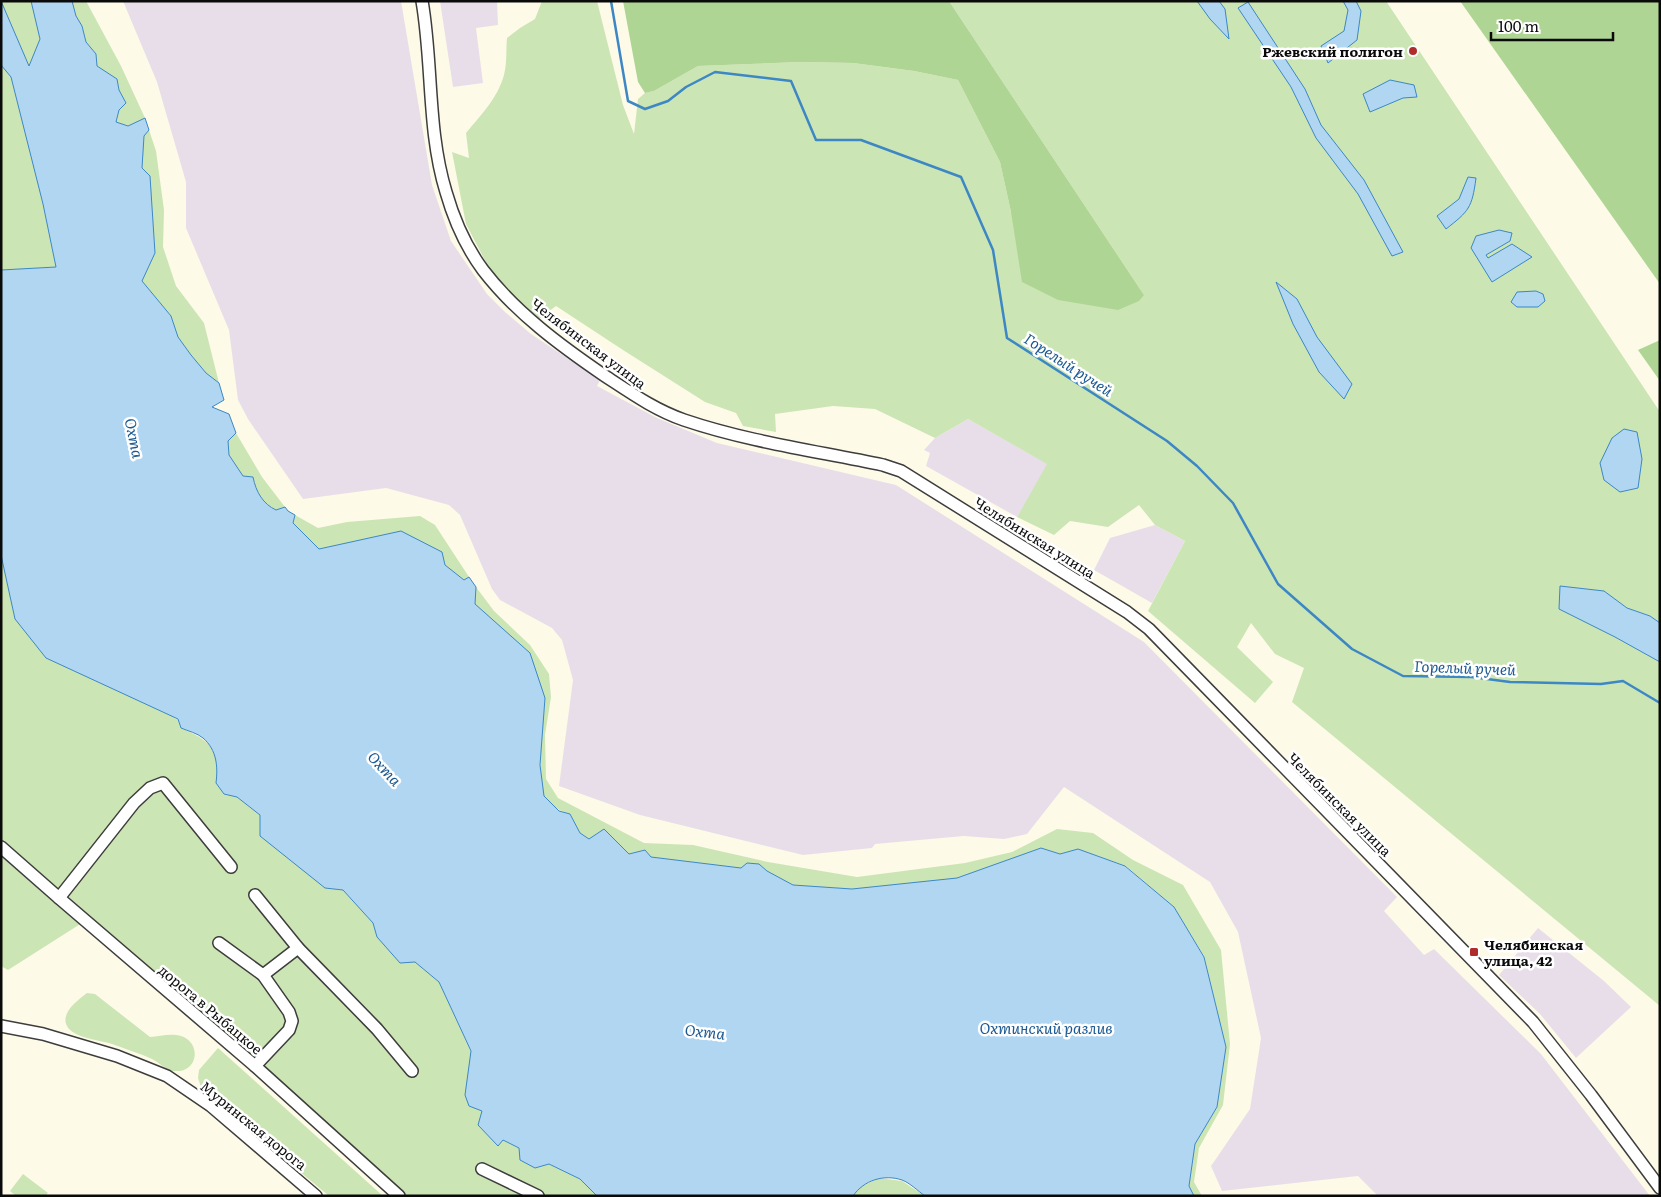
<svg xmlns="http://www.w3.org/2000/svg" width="1661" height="1197" viewBox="0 0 1661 1197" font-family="Literata,serif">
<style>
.industrial{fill:#e8dee9}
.green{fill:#cce5b5}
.forest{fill:#afd595}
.water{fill:#b0d6f2;stroke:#3c87c4}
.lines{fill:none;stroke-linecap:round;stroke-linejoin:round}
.stream{stroke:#3c87c4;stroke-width:2.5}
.minor-casing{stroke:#3d3d3d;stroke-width:14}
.minor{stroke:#fff;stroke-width:11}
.poi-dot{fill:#b02c2c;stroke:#fff;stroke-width:2}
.labels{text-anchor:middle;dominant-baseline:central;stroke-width:5;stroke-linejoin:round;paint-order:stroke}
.poi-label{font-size:14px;font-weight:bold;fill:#0a0a0a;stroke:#fff;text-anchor:end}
.street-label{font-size:14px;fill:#0a0a0a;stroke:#fff}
.water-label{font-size:15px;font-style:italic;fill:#1c5992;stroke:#fff}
</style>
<rect width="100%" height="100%" fill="#fefae8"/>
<g class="industrial">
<path d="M123,1H401L432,185L451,241L487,294L505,312L531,334L600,380L597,386L657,418L717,443L896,485L1144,642L1397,897L1384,911L1424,955L1434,949L1541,1054L1650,1196H1378L1358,1176L1222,1191L1211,1166L1250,1109L1261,1038L1238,932L1210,882L1064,787L1027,834L1004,839L964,836L875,844L872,848L803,855L640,815L559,786L573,680L562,640L552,628L500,600L492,589L460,515L449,505L386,488L303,499L248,419L238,400L229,330L186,228V182L157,82Z"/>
<path d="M440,1H497L498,25L476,28L483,83L453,87Z"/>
<path d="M968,419L1048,464L1017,517L926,466L930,453L924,450L935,438Z"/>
<path d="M1155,525L1185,541L1152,603L1094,570L1110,538Z"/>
<path d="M1538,928L1604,981L1631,1007L1576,1058L1540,1014L1499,975Z"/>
</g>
<g class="green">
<path d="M1,1H31L40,39L29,67Z"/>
<path d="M72,1H86L121,66L145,118L128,126L116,122L119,110L126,103L119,90L117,79L97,66L96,54L86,42L82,26L76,16Z"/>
<path d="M542,1H597L623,105L634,134L638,99L645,93L654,91L698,66L800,62L853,63L914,71L958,80L1000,162L1011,212L1144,295L949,1H1386L1660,412V623L1650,616L1627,608L1604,591L1561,586L1615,637L1660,662V1006L1292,702L1304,668L1275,654L1251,623L1237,647L1273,682L1255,703L1148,611L1185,541L1155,525L1139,505L1108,527L1070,521L1054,535L1017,517L1047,464L968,419L935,438L875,409L833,406L775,414L776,432L743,426L736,413L705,402L623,350L556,306L539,319L491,272L466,224L452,152L469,158L466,133C482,114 501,94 505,70C507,59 506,48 507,38L520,28L535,19Z"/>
<path d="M1,65L11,77L43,204L56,267L1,270Z"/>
<path d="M149,130L156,151L164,210L163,247L176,286L204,323L219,383L206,373L191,355L178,337L171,316L142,281L155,253L150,176L142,168L144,135Z"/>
<path d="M236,433L262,477L285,507L276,510C263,504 256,492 253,477L243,476L229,455L228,441Z"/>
<path d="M295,515L318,528L347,522L420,516L435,525L469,577L464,580L401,531L319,549L293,523Z"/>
<path d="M1,555L15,619L178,720L181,728C211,741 220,749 216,783L224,794L237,797L260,815L325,888L343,890L373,923L377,937L415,962L439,982L471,1052L465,1095L482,1111L478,1125L519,1148L535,1168L549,1164L580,1179L597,1196H402L85,921L8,970L1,966Z"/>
<path d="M476,587L494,611L530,645L549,674L551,697L545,735L546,779L558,798L644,843L693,845L768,862L857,877L965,863L1012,852L1057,829L1093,833L1133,860L1183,885L1221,950L1230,1044L1223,1105L1199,1148L1194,1182L1202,1196H1194L1189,1187L1195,1144L1217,1107L1226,1047L1204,956L1174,907L1126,866L1078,849L1060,854L1041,848L957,878L852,889L793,885L767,871L759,864L741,868L651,857L645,850L629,854L604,829L589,839L580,833L570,814C560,811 550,806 544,797C536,783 544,717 545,698L475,604Z"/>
<path d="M87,993L95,994L150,1037C159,1036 172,1033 181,1036C200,1042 199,1068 180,1071C179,1071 172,1071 172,1071C165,1069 158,1062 152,1059C139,1053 125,1049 112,1044C100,1040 73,1038 67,1026C60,1013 78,1000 87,993Z"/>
<path d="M218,1048L383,1196H329L202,1090L198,1078L199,1070Z"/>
<path d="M23,1174L48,1193L45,1196H16L10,1191Z"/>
<path d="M879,1178L902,1181L925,1196H853L858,1188Z"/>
</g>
<g class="forest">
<path d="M623,1H949L1144,295L1139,301L1118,310L1058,300L1022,282L1011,212L1000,162L958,80L914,71L853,63L800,62L698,66L654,91L645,93L638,82Z"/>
<path d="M1460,1H1660V284Z"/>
<path d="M1660,340V381L1638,350Z"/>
</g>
<g class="water">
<path d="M1,1L29,66L40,39L31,1H72L76,16L82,26L86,42L96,54L97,66L117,79L119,90L126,103L119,110L116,122L128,126L145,118L149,130L144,136L142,168L150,176L155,253L142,281L171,316L178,337L191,355L206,373L219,383L224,400L212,407L229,414L236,433L228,441L229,455L243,476L253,477C256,492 263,504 276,510L285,507L288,511L295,515L293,523L319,549L401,531L442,552L445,565L464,580L469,577L476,587L475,604L530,653L545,698L540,765L544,796L559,811L570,814L580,833L589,839L604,829L629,854L645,850L651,857L741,868L747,863L759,864L767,871L793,885L852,889L957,878L1041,848L1060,854L1078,849L1125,866L1174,907L1204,957L1226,1047L1217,1107L1195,1144L1189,1186L1194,1196H925C918,1191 910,1183 902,1180C884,1174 864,1180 853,1196H597L580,1179L549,1164L535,1168L520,1160L519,1148L503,1140L498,1146L478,1125L482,1111L469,1106L465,1095L471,1051L439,982L415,962L400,963L377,937L373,923L343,890L325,888L260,836V815L237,797L224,794L216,783C218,767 217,750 203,738C197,733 188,731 181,728L178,719L46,658L15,619L1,555V270L56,267L43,204L11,77L1,65Z"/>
<path d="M1197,1H1219L1225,9L1229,39L1210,19Z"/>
<path d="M1343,1H1356L1361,11L1357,40L1328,63L1321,46L1344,31L1348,10Z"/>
<path d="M1248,2L1305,89L1321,125L1364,180L1403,252L1392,256L1358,194L1316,138L1291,87L1238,8Z"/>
<path d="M1390,80L1414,85L1417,97L1403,98L1370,112L1363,94Z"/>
<path d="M1468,177L1476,178C1472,208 1469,211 1446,229L1437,216L1459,199Z"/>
<path d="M1499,230L1512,233L1510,241L1486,255L1488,258L1512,244L1532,257L1492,282L1471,248L1476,236Z"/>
<path d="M1276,282L1297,299L1317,337L1352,384L1344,399L1319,372L1293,324Z"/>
<path d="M1536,291L1543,294L1545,301L1538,307H1517L1511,302L1517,292Z"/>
<path d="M1624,429L1637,432L1642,459L1638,488L1620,492L1604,480L1600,463L1612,438Z"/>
<path d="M1560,586L1604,591L1627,608L1650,616L1660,623V662L1615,637L1559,609Z"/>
</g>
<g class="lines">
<path class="stream" d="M611,1L628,101L645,109L668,101L686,87L715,72L791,81L816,140H861L961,177L993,250L1007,338L1167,441L1197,466L1233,503L1278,584L1352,649L1403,676L1472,677L1510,682L1601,684L1623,681L1660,703"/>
<defs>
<g id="minor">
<path d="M422,1C433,64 427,130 446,192C454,220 466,247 483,270C516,313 561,346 605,376C631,393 655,410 684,420C749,442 817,451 883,465L901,471L1127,612L1149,629L1533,1022L1591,1095L1660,1188"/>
<path d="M1,847L59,898L255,1066L399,1196"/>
<path d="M255,895L298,948L377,1029L412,1071"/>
<path d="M59,898L134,803L150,788L163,783L231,867"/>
<path d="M219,943L263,975L289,1012L292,1021L289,1030L255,1066"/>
<path d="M263,975L298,948"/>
<path d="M1,1026L43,1034L117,1056L167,1076L211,1106L316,1196"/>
<path d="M482,1169L538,1196"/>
</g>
</defs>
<use href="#minor" class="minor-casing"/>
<use href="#minor" class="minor"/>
</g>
<g class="poi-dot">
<circle cx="1413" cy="51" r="5"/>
<rect x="1469" y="947" width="10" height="10" rx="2.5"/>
</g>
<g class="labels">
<g class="poi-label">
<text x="1403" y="51">Ржевский полигон</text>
<text x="1484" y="944" text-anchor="start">Челябинская<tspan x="1484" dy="16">улица, 42</tspan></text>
</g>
<g class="street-label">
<text transform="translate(589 343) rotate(37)">Челябинская улица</text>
<text transform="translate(1035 537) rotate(32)">Челябинская улица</text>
<text transform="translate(1340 804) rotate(45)">Челябинская улица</text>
<text transform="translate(211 1009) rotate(40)">дорога в Рыбацкое</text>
<text transform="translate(254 1125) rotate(39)">Муринская дорога</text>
</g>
<g class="water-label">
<text transform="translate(1069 364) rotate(33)">Горелый ручей</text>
<text transform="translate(135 438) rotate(78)">Охта</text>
<text transform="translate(1465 667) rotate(2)">Горелый ручей</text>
<text transform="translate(385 768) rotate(47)">Охта</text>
<text x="1046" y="1027">Охтинский разлив</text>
<text transform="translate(705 1031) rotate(6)">Охта</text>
</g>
</g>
<rect width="1661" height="1197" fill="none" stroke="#0a0a0a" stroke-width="5"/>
<path d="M1491 32v8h122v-8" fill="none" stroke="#0a0a0a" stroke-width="2.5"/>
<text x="1498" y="32" font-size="15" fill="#0a0a0a" stroke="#ffffff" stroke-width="4" paint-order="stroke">100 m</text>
</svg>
